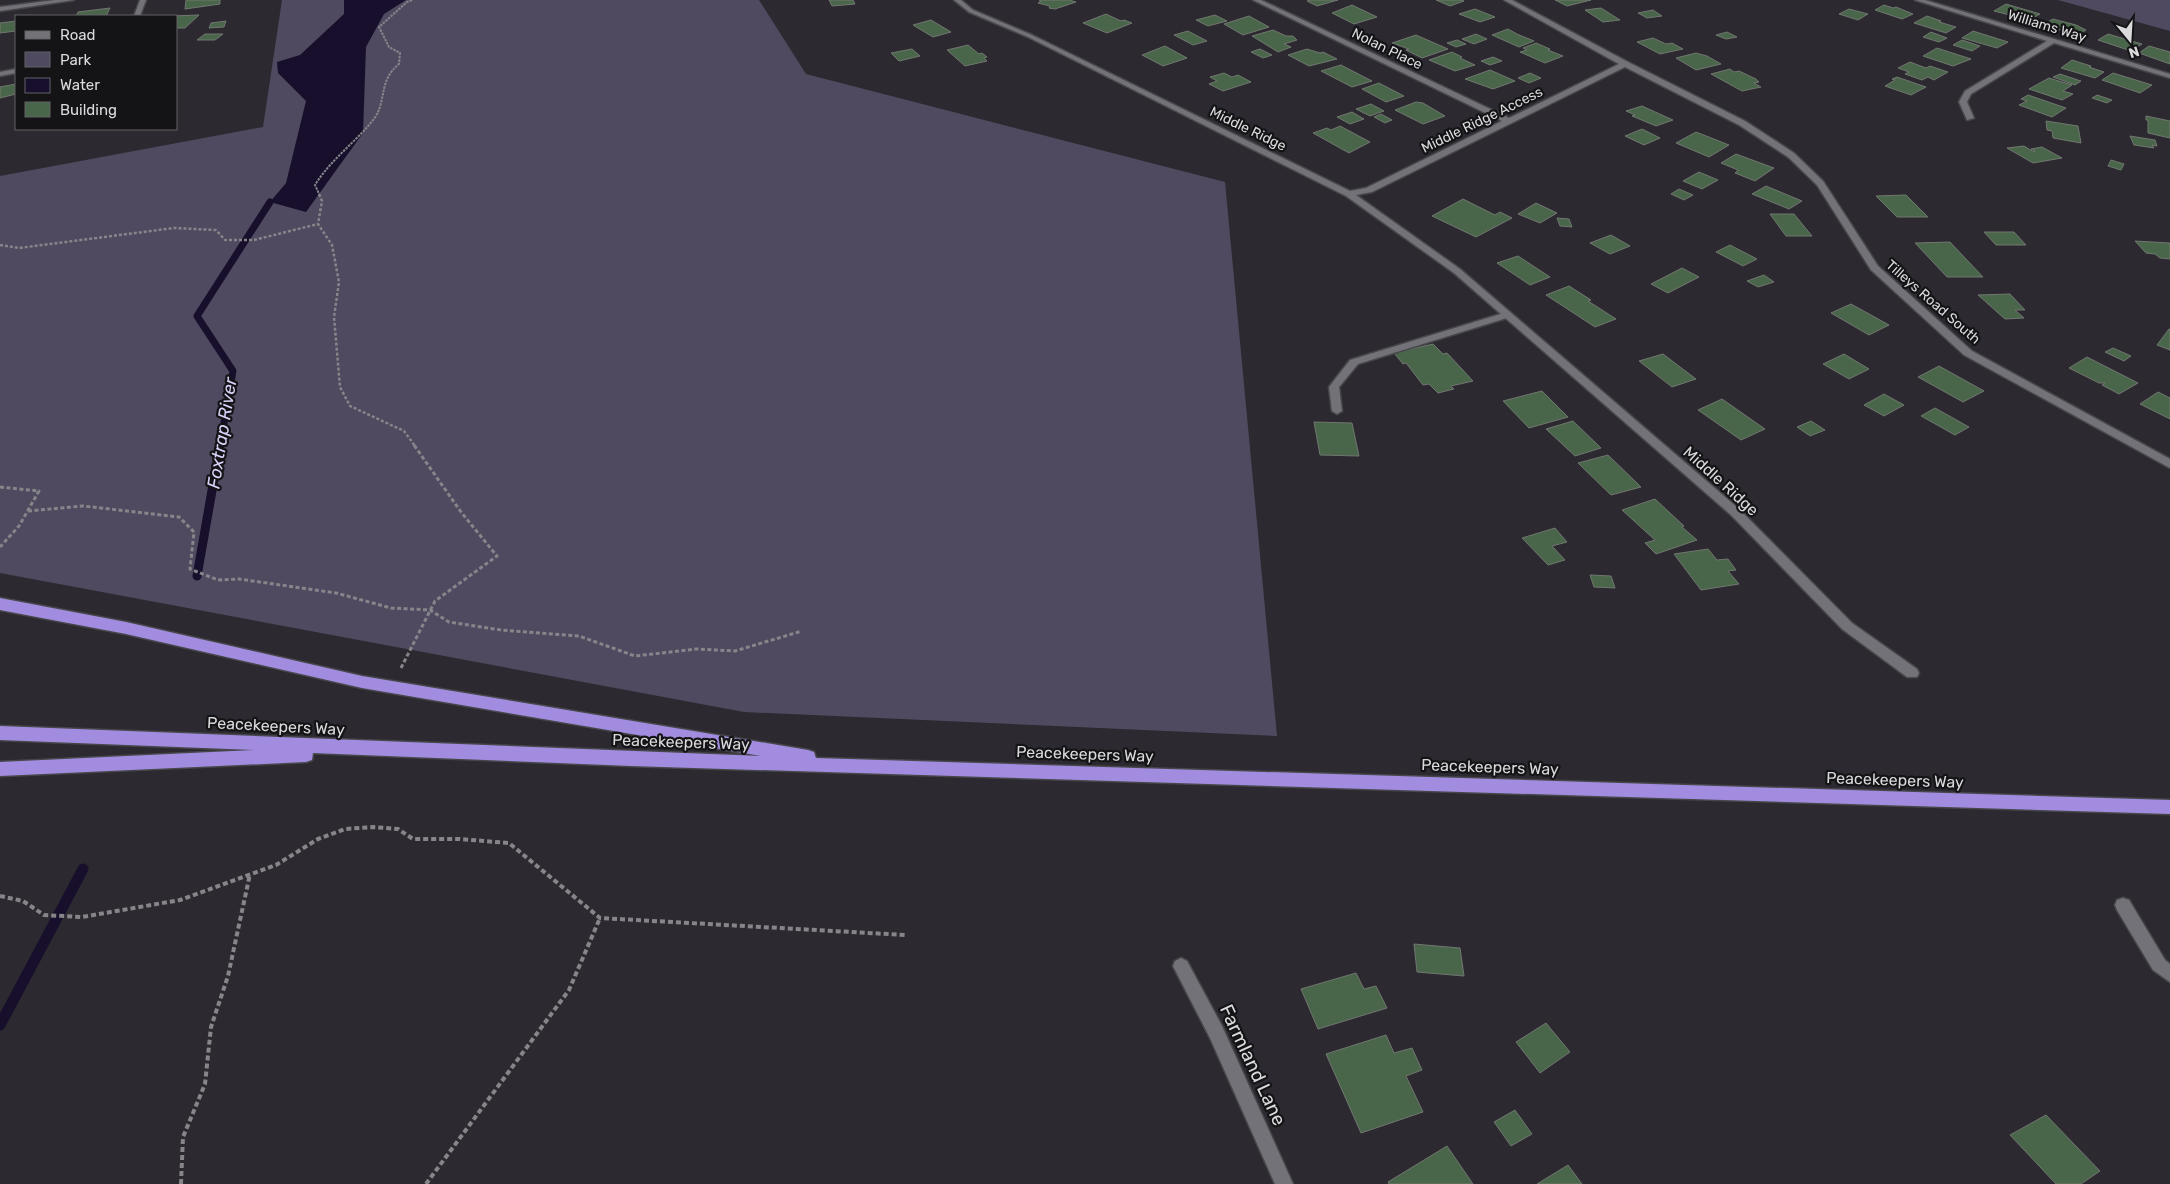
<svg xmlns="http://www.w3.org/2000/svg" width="2170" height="1184" viewBox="0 0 2170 1184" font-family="Rubik,sans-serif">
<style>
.green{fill:#4f4a60}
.water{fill:#180f2c}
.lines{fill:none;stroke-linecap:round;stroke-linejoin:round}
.stream-far2{stroke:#180f2c;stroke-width:7}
.stream-far1{stroke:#180f2c;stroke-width:9}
.stream{stroke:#180f2c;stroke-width:11}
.building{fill:#4a664a;stroke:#717670}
.service-casing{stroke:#47474b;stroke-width:3}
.minor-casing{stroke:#47474b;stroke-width:3}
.motorway-casing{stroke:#47474b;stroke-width:3}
.path-far3{stroke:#86858a;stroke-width:2;stroke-dasharray:2.5 1;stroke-linecap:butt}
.path-far2{stroke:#86858a;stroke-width:2.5;stroke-dasharray:3 2;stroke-linecap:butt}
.path-far1{stroke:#86858a;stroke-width:3;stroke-dasharray:4 2.5;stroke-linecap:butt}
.path{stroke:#86858a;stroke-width:4;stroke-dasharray:5 3;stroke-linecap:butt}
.service{fill:#737278;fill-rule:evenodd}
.minor{fill:#737278;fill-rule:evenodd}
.motorway{fill:#a28cdf;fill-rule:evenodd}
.labels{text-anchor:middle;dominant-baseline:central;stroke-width:4.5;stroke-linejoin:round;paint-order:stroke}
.far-street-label{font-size:14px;fill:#dadadd;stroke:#141316}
.street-label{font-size:16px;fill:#dadadd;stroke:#141316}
.water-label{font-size:18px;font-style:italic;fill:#dad2f8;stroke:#141316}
.near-street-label{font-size:19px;fill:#dadadd;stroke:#141316}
</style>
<rect width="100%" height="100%" fill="#2c2a30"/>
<g class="green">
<path d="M282,0H759L806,74L1225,182L1277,736L744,712L0,573V176L263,127Z"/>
<path d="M2058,0H2170V31Z"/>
</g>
<path class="water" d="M344,0H406L384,14L366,47L363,133L306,212L270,202L286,183L306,101L278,73L277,62L300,55L344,14Z"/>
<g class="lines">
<path class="stream-far2" d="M220,446L233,371L197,316L270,202"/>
<path class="stream-far1" d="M197,576L220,445"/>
<path class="stream" d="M0,1025L83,869"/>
</g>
<g class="building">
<path d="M186,0H220V4L185,9Z"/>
<path d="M829,0H853L855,4L832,6Z"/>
<path d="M1039,0H1069L1076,2L1055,9L1049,8L1050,6L1038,3L1041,1Z"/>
<path d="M1311,0H1338L1317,6L1307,1Z"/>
<path d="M1436,0H1461L1464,1L1450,6Z"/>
<path d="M1555,0H1591L1567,6Z"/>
<path d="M2006,4L2040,14L2029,20L1994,11Z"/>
<path d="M1352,5L1377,17L1354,24L1332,13Z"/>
<path d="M1884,5L1893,8L1896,7L1913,14L1902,19L1875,10Z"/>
<path d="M110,8L106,16H76L78,12Z"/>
<path d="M1601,8L1620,20L1603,22L1585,10Z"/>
<path d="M1475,9L1495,17L1480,22L1459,14Z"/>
<path d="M1849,9L1868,14L1858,20L1839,14Z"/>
<path d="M1653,10L1662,16L1647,18L1638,13Z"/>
<path d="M1106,14L1121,21L1124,20L1132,23L1107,33L1083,23Z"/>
<path d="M199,15L185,28H176V16H171Z"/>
<path d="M1215,15L1227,21L1208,26L1196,20Z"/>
<path d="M1249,16L1269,27L1243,35L1224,24Z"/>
<path d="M1927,16L1941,21L1939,22L1956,27L1946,33L1914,23Z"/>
<path d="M2053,19L2076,25L2086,30L2077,35L2042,25Z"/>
<path d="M931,20L951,32L933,37L913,25Z"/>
<path d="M16,21V31L0,33V23Z"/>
<path d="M226,21L224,27L209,28L211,23Z"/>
<path d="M1508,29L1517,34L1534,41L1519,47L1492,35Z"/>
<path d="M1273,30L1286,36H1293L1297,40L1284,44L1291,47L1278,52L1252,36Z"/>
<path d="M1188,31L1207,41L1193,45L1174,35Z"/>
<path d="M1973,31L2008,42L1997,48L1962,38Z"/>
<path d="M1727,32L1737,37L1726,39L1716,35Z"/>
<path d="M1931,32L1947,38L1939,42L1923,37Z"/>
<path d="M205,34H223L215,40H197Z"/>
<path d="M1476,34L1487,39L1474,44L1462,39Z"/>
<path d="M2108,34L2142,44L2131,51L2098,40Z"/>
<path d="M1416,35L1448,49L1422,58L1406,50L1409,49L1392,43Z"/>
<path d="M1653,38L1666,44L1672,43L1683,49L1660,54L1637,42Z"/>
<path d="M1457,40L1466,44L1456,47L1447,43Z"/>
<path d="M1962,40L1980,46L1972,51L1953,45Z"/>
<path d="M1536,43L1550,49L1548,50L1563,56L1545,63L1520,52L1527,50L1523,48Z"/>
<path d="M968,45L979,54L982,53L987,57L984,58L987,61L965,66L947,50Z"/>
<path d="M1165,46L1187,58L1163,66L1142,55Z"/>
<path d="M2149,46L2170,52V64L2139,53Z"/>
<path d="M1937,48L1971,59L1953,66L1923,56Z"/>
<path d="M912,49L920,56L899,61L891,53Z"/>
<path d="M1260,49L1272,55L1263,58L1251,52Z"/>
<path d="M1307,49L1320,53L1323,52L1337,59L1309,66L1288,55Z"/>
<path d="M1452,52L1462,57L1460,58L1475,65L1455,71L1429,60Z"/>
<path d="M1696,53L1707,56L1721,64L1696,70L1676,58Z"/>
<path d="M1493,57L1502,61L1490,65L1481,61Z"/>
<path d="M2072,60L2091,66L2089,67L2104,72L2095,78L2061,68Z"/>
<path d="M1910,62L1926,68L1930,66L1948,72L1934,80L1928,77L1922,80L1905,74L1909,72L1898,68Z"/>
<path d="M1341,65L1372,81L1352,87L1321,71Z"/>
<path d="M1730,69L1734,72L1739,71L1756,79L1759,82L1754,83L1761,87L1742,91L1711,74Z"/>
<path d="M1490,70L1515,81L1493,89L1465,79Z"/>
<path d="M1224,73L1232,77L1238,75L1251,82L1223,91L1209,84L1217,81L1210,77Z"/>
<path d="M1530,73L1541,78L1529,83L1518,78Z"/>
<path d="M2113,73L2152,85L2140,93L2102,80Z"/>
<path d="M2060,74L2081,81L2075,85L2053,77Z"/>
<path d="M1897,77L1926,87L1911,95L1885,86L1895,80L1892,79Z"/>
<path d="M2049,78L2072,85L2063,91L2073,94L2062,100L2029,89Z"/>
<path d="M1379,83L1404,96L1386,102L1362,89Z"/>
<path d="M16,84V94L0,98V87Z"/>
<path d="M2028,95L2066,108L2052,117L2019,105L2027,101L2021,99Z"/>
<path d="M2097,95L2112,100L2107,103L2092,98Z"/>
<path d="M1416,102L1423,103L1445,116L1423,124L1395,110Z"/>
<path d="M1371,104L1384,111L1370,116L1356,109Z"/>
<path d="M1642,106L1673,120L1656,126L1632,116L1635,115L1626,111Z"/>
<path d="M1352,112L1364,119L1350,124L1337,117Z"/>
<path d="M1381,114L1392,120L1385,123L1374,117Z"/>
<path d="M2146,116L2170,121V138L2148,133V120H2146Z"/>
<path d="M2046,121L2078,126L2081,143L2053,138L2052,131L2047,130Z"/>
<path d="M1340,126L1370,142L1349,153L1313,133L1327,128L1331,130Z"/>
<path d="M1642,129L1660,138L1644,145L1625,136Z"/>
<path d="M1696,132L1729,145L1709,157L1676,143Z"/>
<path d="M2130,136L2155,140L2157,146L2152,145L2154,148L2134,145Z"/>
<path d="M2024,146L2034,152L2035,151L2031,149L2042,147L2062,158L2033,163L2007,148Z"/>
<path d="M1736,154L1774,168L1755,181L1735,173L1738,170L1721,163Z"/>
<path d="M2111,160L2124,164L2121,170L2108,166Z"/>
<path d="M1699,172L1718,180L1702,189L1683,181Z"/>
<path d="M1766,186L1802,201L1789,209L1752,194Z"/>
<path d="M1679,189L1693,195L1684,200L1671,194Z"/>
<path d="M1906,195L1928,217H1897L1876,196Z"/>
<path d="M1463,199L1495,215L1500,212L1512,218L1476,237L1432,216Z"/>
<path d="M1536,203L1557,213L1540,223L1518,214Z"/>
<path d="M1770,214H1794L1812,236H1786Z"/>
<path d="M1557,218L1569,219L1572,227L1560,226Z"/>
<path d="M1984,232H2014L2026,245H1996Z"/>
<path d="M1611,235L1630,246L1610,254L1590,243Z"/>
<path d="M2135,241L2170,243V259L2160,258L2155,254L2146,253Z"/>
<path d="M1950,242L1983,277H1947L1915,243Z"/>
<path d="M1730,245L1757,259L1743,266L1716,252Z"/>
<path d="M1518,256L1550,277L1530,285L1497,263Z"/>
<path d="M1682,268L1699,277L1668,293L1651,284Z"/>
<path d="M1764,275L1774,282L1758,287L1747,281Z"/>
<path d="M1569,286L1591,300L1588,301L1616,319L1595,327L1546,295Z"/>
<path d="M2010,294L2025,310H2015L2024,318L2005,319L1978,295Z"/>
<path d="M1851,304L1889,325L1869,335L1831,313Z"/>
<path d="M2169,329H2170V350L2157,345Z"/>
<path d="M1433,344L1443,354L1447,353L1473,381L1451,386L1454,389L1438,393L1429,384L1423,385L1406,363L1403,364L1394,353Z"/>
<path d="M2113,348L2131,356L2124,361L2105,352Z"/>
<path d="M1663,354L1696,379L1672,387L1639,361Z"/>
<path d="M1844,354L1869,369L1849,379L1823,364Z"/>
<path d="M2087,357L2138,383L2119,394L2102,385L2105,383H2099L2069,368Z"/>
<path d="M1939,366L1984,391L1963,402L1918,377Z"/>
<path d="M1542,391L1568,417L1529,428L1503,401Z"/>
<path d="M2158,392L2170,398V419L2140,404Z"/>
<path d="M1884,394L1904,405L1884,416L1864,405Z"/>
<path d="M1722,399L1765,429L1741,440L1698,410Z"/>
<path d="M1935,408L1969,427L1955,435L1921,416Z"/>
<path d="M1573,421L1601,448L1575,456L1546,429Z"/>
<path d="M1811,421L1825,430L1810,436L1797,427Z"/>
<path d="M1314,422L1352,423L1359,456L1320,455Z"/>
<path d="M1608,455L1641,487L1611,495L1578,463Z"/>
<path d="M1655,499L1684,526L1682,527L1697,540L1656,554L1645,543L1655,540L1622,510Z"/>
<path d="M1555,528L1567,542L1552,546L1565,560L1548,565L1522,538Z"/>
<path d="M1708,549L1717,560L1728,559L1736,570L1728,571L1739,584L1701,590L1674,554Z"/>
<path d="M1590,575L1611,576L1615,588L1594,587Z"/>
<path d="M1414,944L1460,948L1464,976L1417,972Z"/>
<path d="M1356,973L1364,989L1376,986L1387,1008L1318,1029L1301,989Z"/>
<path d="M1546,1023L1570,1052L1540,1073L1516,1042Z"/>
<path d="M1386,1035L1394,1053L1412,1048L1422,1070L1406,1076L1423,1112L1361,1133L1326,1054Z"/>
<path d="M1515,1110L1532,1134L1511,1146L1494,1122Z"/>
<path d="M2046,1115L2100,1171L2081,1184H2056L2010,1135Z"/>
<path d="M1447,1146L1473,1184H1389L1388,1182Z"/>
<path d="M1568,1165L1582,1184H1537Z"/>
</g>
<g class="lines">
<defs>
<path id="service" d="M1507,312L1510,313V317L1358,364L1339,387L1342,411L1337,414L1332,411L1329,387L1350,360Z"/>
<g id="minor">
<path d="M55,0H74L0,11V7Z"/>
<path d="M140,0H146L140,16H134Z"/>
<path d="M954,0H961L973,10L1032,35L1350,191L1366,188L1502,121L1253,0H1261L1509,118L1619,64L1504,0H1512L1628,62L1745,121L1794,153L1823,181L1878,266L1972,351L2170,459V468L1964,355L1871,270L1817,185L1788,157L1739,125L1625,67L1372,192L1356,195L1460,269L1739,509L1852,623L1917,669L1919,673L1917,677H1907L1842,629L1731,515L1454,273L1346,196L1028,37L969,12Z"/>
<path d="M1915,0H1925L2170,74V78L2054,43L1971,94L1967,102L1974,118L1967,120L1959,102L1965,91L2047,41Z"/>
<path d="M16,69V73L0,76V72Z"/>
<path d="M2123,898L2129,900L2165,960L2170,964V982L2153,970L2117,910L2115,905L2117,900Z"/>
<path d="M1181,958L1187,961L1222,1026L1293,1184H1275L1210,1038L1173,966L1175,961Z"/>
</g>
<path id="motorway" d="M0,598L126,622L362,676L808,750L814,752L816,758L2170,800V814L631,766L313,753L312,760L306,762L0,776V762L254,750L0,740V726L761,756L362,688L126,634L0,610Z"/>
</defs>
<use href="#service" class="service-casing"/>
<use href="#minor" class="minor-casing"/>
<use href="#motorway" class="motorway-casing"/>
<path class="path-far3" d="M320,196L315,185C331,159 355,143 374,119C387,101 378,81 399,64L400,53L389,47L379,27L407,2L413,0"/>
<g class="path-far2">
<path d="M319,194L322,201L318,224L332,245L339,282L334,317L340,387L350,406L404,431L415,446"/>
<path d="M0,245L19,248L174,228L216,230L225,240H254L318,224"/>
</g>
<g class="path-far1">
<path d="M0,487L39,491L19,526L0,547"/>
<path d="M28,511L83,506L179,517L194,532L190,569L218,580L239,579L336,593L391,608L430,610L449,622L501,630L579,636L635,656L696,649L735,651L802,631"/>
<path d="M401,668L435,601L497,556L461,512L414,445"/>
</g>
<g class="path">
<path d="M0,896L23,901L44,915L82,917L180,900L276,865L318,839L345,829L373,827L398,829L413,839H459L509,843L600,918L905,935"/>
<path d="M181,1184L183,1137L205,1084L211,1027L228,976L250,874"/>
<path d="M426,1184L569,990L600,918"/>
</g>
<use href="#service" class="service"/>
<use href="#minor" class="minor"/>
<use href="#motorway" class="motorway"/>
</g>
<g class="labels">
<g class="far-street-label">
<text transform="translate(2047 26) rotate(17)">Williams Way</text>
<text transform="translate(1387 49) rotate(26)">Nolan Place</text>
<text transform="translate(1482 120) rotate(-26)">Middle Ridge Access</text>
<text transform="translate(1248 129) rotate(26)">Middle Ridge</text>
<text transform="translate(1933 302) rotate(41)">Tilleys Road South</text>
</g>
<g class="street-label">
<text transform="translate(1721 481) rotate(42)">Middle Ridge</text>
<text transform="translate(276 726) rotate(3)">Peacekeepers Way</text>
<text transform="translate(681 742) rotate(2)">Peacekeepers Way</text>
<text transform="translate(1085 754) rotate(2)">Peacekeepers Way</text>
<text transform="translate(1490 767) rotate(2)">Peacekeepers Way</text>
<text transform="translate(1895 780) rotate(2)">Peacekeepers Way</text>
</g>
<g class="water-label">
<text transform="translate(222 433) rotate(-81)">Foxtrap River</text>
</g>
<g class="near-street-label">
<text transform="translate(1253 1065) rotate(65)">Farmland Lane</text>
</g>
</g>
<rect x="15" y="15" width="162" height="115" fill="#141316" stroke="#636366"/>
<rect x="25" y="31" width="25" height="8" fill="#737278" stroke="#636366"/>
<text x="60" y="40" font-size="15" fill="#dadadd">Road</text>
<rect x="25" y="52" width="25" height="15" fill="#4f4a60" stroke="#636366"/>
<text x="60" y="65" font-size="15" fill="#dadadd">Park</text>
<rect x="25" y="78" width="25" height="15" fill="#180f2c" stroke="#636366"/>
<text x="60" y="90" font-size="15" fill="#dadadd">Water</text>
<rect x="25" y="102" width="25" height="15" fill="#4a664a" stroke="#636366"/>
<text x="60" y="115" font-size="15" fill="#dadadd">Building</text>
<g transform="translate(2130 40) rotate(162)" stroke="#141316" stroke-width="4" paint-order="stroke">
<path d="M0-4L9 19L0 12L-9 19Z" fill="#dadadd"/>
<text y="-8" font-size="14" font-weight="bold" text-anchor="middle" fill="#dadadd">N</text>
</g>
</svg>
